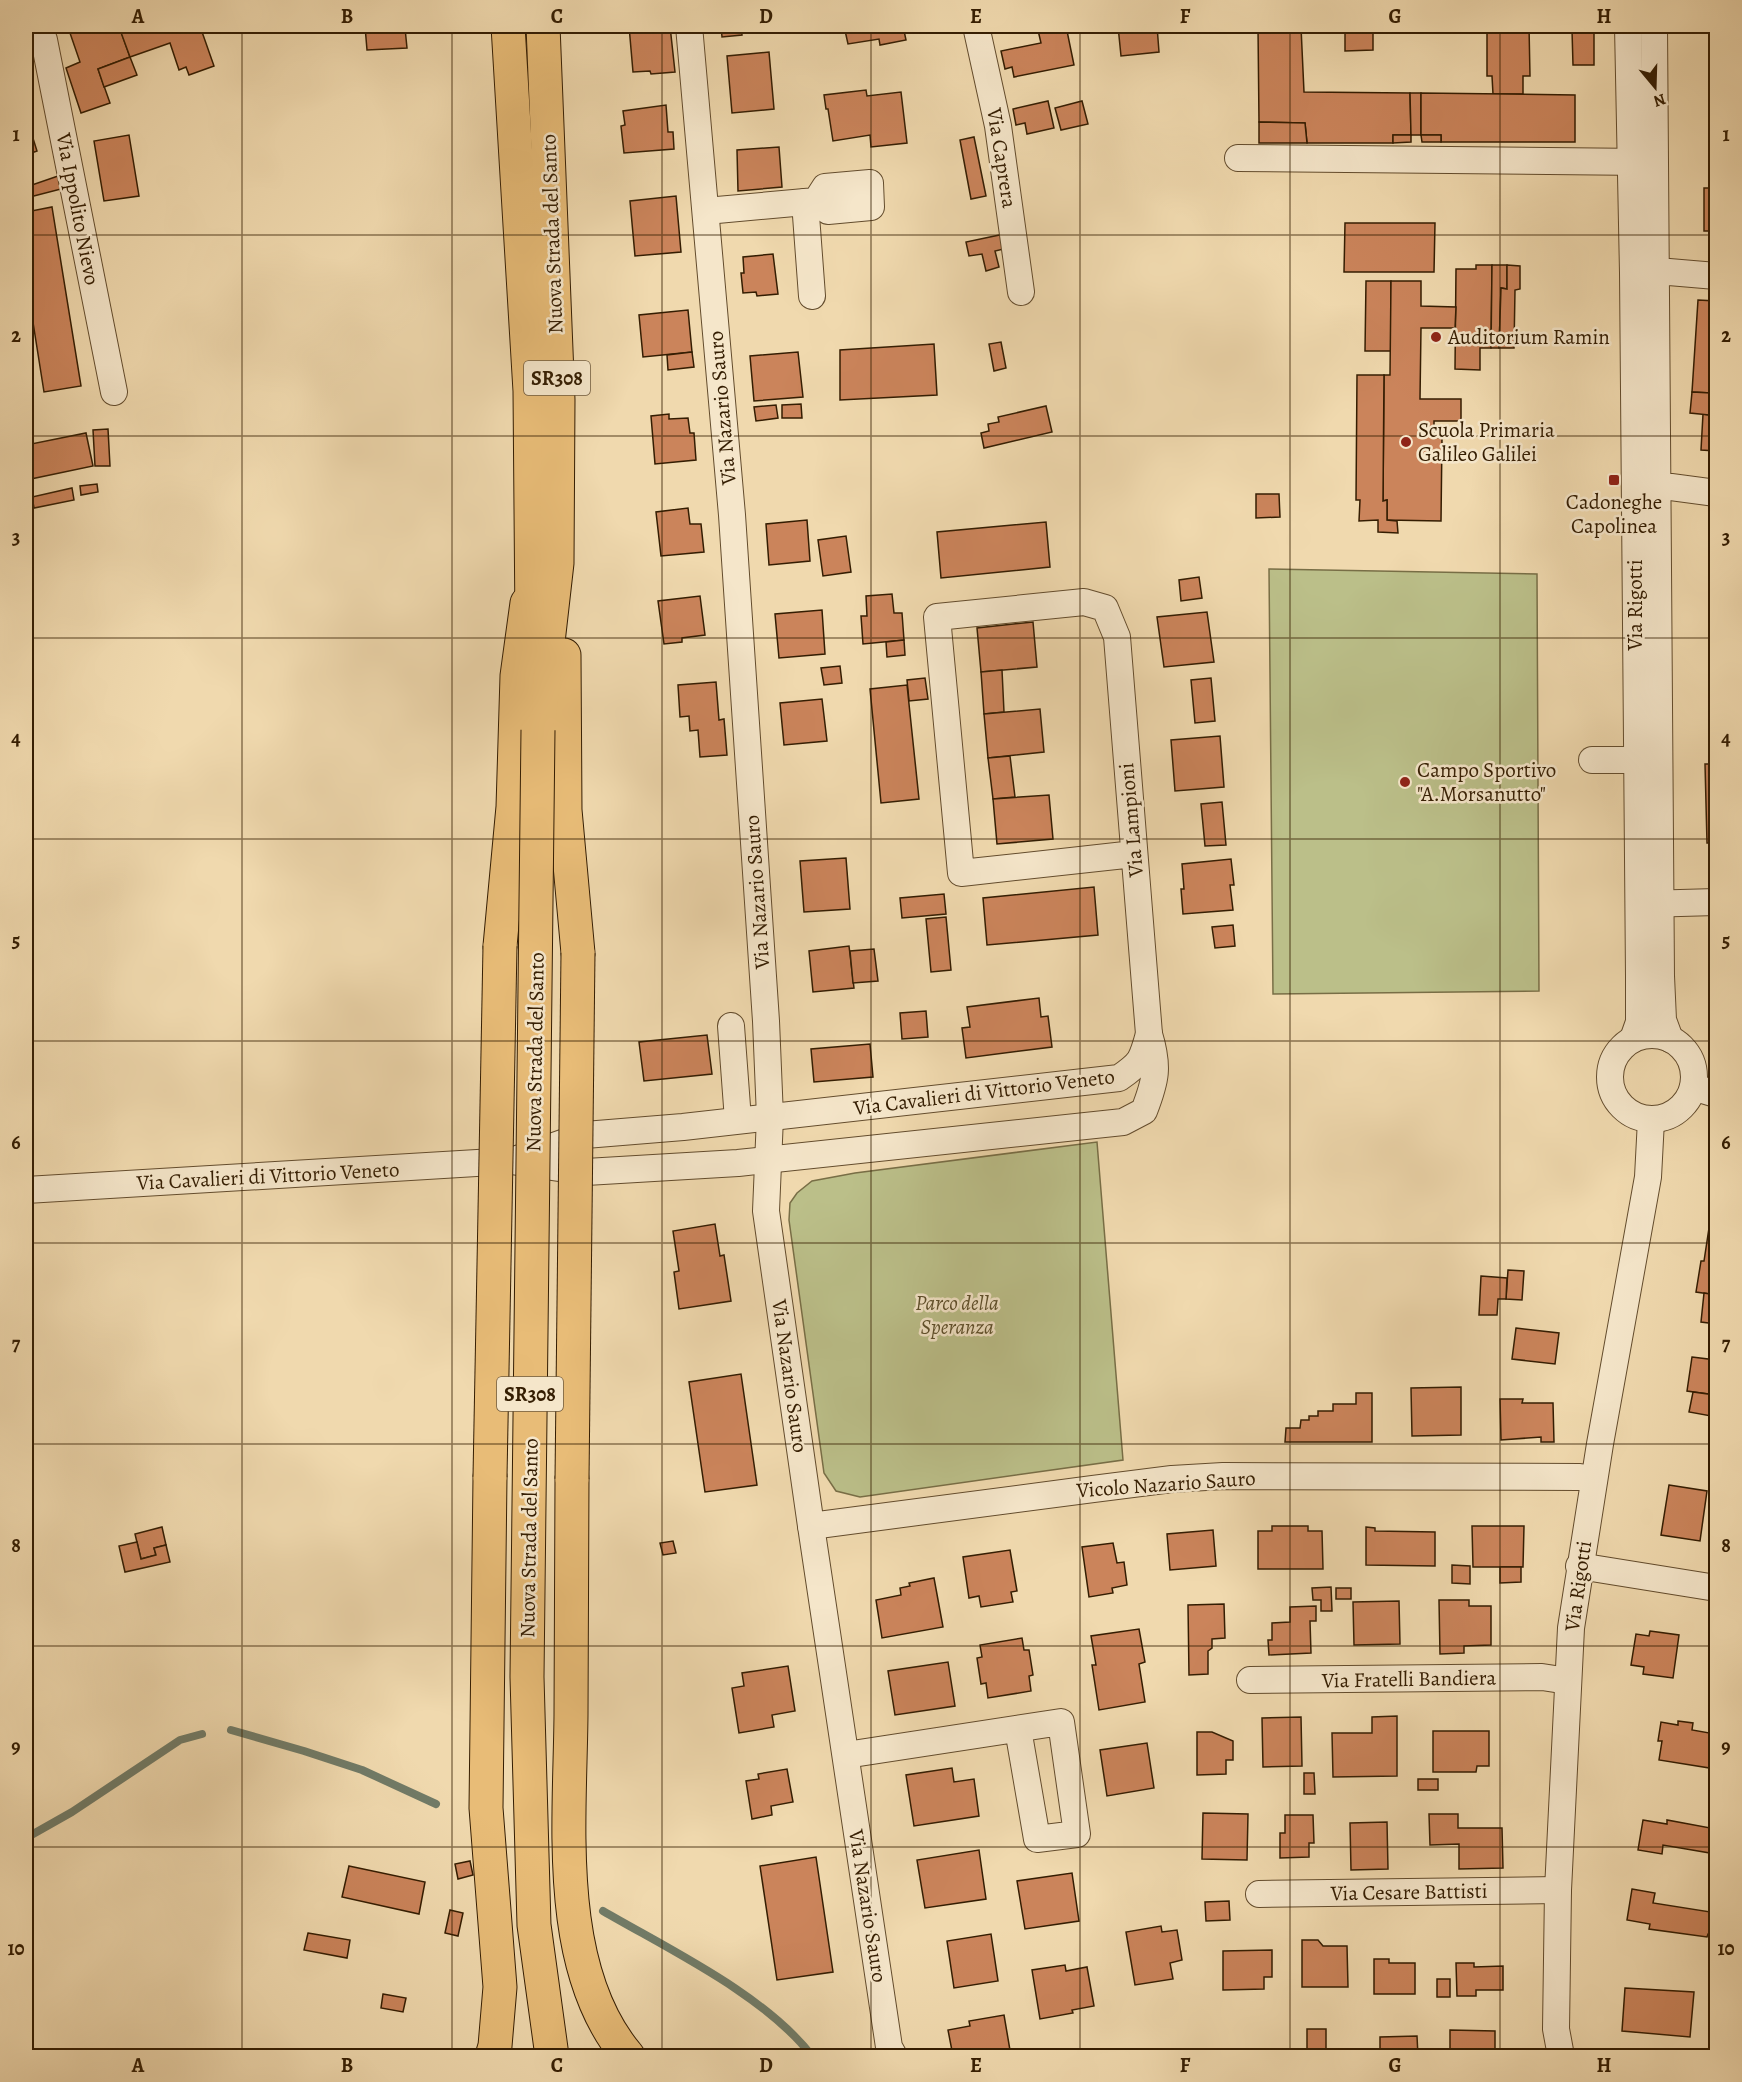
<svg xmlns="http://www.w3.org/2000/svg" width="1742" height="2082" viewBox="0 0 1742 2082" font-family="Alegreya,serif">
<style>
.green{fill:#bbbf89;stroke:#786e46;stroke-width:1.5}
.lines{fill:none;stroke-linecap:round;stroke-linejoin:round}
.stream{stroke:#717b67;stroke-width:8}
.building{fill:#cb845b;stroke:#341d02;stroke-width:1.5}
.minor-casing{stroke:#634c2d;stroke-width:28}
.highway-casing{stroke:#341d02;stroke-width:35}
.minor{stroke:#f5e6ca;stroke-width:26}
.highway{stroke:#e8bc77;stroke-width:33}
.highway-bridge-casing{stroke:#341d02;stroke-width:35;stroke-linecap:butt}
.highway-bridge{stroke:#e8bc77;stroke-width:33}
.grid{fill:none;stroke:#341d02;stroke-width:1.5;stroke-opacity:0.55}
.poi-dot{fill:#8f2418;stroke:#f5e6ca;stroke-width:2}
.labels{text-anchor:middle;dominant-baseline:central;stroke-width:5;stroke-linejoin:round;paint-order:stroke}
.shield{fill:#f5e6ca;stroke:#6e593e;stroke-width:1.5}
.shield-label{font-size:20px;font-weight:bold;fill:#341d02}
.street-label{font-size:21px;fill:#341d02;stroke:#f5e6ca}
.poi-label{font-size:21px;fill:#341d02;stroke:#f5e6ca;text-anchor:start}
.park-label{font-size:21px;font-style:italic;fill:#5c4e2a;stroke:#f5e6ca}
.neatline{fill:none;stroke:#341d02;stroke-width:2}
.grid-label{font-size:20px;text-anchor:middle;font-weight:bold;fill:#341d02}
</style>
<rect width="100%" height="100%" fill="#f0d9ae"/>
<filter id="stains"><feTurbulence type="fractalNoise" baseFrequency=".00333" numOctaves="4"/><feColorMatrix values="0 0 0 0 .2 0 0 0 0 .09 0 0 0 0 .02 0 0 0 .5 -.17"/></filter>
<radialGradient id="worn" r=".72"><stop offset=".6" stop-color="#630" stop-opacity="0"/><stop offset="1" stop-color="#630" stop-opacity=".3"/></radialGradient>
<g class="green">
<path d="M1269,569L1537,574L1539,991L1273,994Z"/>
<path d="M1097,1142L1123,1460L860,1497L836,1491L824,1473L789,1220L790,1203L797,1193L812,1181L855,1173Z"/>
</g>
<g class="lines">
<g class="stream">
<path d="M231,1730L304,1751L362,1770L436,1804"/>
<path d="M26,1838L72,1812L180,1740L202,1734"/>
<path d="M603,1911C670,1950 765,1995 812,2056"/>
</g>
</g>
<g class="building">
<path d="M91,26H119L130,57L98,69L110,103L81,113L66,68L80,62L70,33Z"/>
<path d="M123,26H204L205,28L201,29L214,66L189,75L186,67L179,70L170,43L130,57L119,27Z"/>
<path d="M365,26H383V30L405,28L407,48L367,50Z"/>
<path d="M383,26H438L383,30Z"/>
<path d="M629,26H670L675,72L651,74L650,71L633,72Z"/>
<path d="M721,26H741L742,35L722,37Z"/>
<path d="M844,26H903L906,40L880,45L879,39L848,44Z"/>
<path d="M1037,26H1066L1074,65L1014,77L1012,67L1005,69L1001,51L1041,43Z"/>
<path d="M1118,26H1157L1159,52L1121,56Z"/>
<path d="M1487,26H1529L1530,76H1523V94H1493L1492,76H1487Z"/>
<path d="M1301,27L1304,92L1410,93L1411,135H1393V143H1307L1305,123L1259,122L1258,28Z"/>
<path d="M1572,30L1594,31V65H1573Z"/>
<path d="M1345,31H1373V50L1345,51Z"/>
<path d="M769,52L774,109L732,113L727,56Z"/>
<path d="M130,57L137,75L104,87L98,69Z"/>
<path d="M866,90L867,96L901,92L907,143L871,147L870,135L833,141L828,109H826L824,95Z"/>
<path d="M1410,93H1421V135H1411Z"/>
<path d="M1421,93L1575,95V142H1441V135H1421Z"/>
<path d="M1048,101L1054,128L1027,134L1025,123L1016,125L1013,109Z"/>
<path d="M1082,101L1088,124L1061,130L1055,108Z"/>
<path d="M666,105L668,132H673L674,149L624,153L621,126L625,125L623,111Z"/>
<path d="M26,116L37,151L26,155Z"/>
<path d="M1259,122L1305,123L1307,143H1259Z"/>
<path d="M129,135L139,196L104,201L94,141Z"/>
<path d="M1393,135H1411V142L1393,143Z"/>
<path d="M1421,135H1441V142H1422Z"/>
<path d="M974,137L986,196L971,199L960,140Z"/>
<path d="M779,147L782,187L738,191L737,150Z"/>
<path d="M58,176L61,189L26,198V187Z"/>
<rect x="1704" y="188" width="12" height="43"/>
<path d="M676,196L681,252L635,256L630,201Z"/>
<path d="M52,207L81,386L44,392L26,278V212Z"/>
<path d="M1345,223H1435L1434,272H1344Z"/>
<path d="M1009,233L1012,247L995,251L999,267L986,271L982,254L969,256L966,242Z"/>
<path d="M773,254L778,294L757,296L756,292L743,293L741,273H744L743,257Z"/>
<path d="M1476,265H1492L1491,348H1480V370L1455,369L1456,269H1476Z"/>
<path d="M1492,265H1507V289L1501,288L1499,348H1491Z"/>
<path d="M1507,265L1520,266V289L1515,290L1514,348H1499L1501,288L1507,289Z"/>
<path d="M1366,281H1391V351H1365Z"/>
<path d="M1391,281H1421V306L1456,307L1455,328H1421L1420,399H1461V421H1434V437L1442,438L1441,521L1387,520V500L1383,501L1384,375H1390Z"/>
<path d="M1698,300L1716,301V451L1701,450L1703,414L1709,415L1711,393L1692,392Z"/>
<path d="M688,310L692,352L643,357L639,315Z"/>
<path d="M1001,342L1006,368L994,371L989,344Z"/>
<path d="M934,344L937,395L840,400V350Z"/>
<path d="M692,352L694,367L668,370L667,355Z"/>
<path d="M798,352L803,397L754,401L750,356Z"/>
<path d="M1357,375H1384L1383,501L1387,500V520L1397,521L1398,533L1378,532V520L1359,521L1360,500H1356Z"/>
<path d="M1692,392L1711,393L1709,415L1690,413Z"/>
<path d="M801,404L802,418H782V405Z"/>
<path d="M776,405L778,418L756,421L754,407Z"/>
<path d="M1046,406L1052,432L984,448L981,433L989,431L988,424L999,422L998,417Z"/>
<path d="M669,414V419L688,418L690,433H694L696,460L655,464L651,416Z"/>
<path d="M108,429L110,466H95L93,430Z"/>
<path d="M86,433L93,466L26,480V445Z"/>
<path d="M97,484L98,492L81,495L80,486Z"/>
<path d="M72,488L74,500L34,508L32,497Z"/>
<path d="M1256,494H1279L1280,517L1256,518Z"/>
<path d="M688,508L690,524H701L704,552L661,556L656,512Z"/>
<path d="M807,520L810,561L769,565L766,524Z"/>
<path d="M1046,522L1050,567L941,578L937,532Z"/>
<path d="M846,536L851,572L823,576L818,540Z"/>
<path d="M1709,543H1716V719H1711Z"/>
<path d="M1199,577L1202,598L1181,601L1179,580Z"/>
<path d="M892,594L894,613H902L904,640L863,644L861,616H867L866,596Z"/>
<path d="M700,596L705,635L682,638V642L664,644L658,601Z"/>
<path d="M822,610L825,654L779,658L775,614Z"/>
<path d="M1207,612L1214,662L1164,667L1157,617Z"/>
<path d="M1033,622L1037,667L981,672L977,628Z"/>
<path d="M904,640L905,655L887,657L886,642Z"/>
<path d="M840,666L842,683L824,685L821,668Z"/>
<path d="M1002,670L1004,712L984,714L981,672Z"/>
<path d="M925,678L928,699L909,701L907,680Z"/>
<path d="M1211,678L1215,721L1195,723L1191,680Z"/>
<path d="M716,682L719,720L724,719L727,755L700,757L698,730L690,731L689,716L680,717L678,685Z"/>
<path d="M907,685L919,799L881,803L870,689Z"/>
<path d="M822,699L827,741L784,745L780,703Z"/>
<path d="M1040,709L1044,752L988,758L984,714Z"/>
<path d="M1220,736L1224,787L1175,791L1171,740Z"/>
<path d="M1010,756L1015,797L993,799L988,758Z"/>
<path d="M1705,764H1716V843H1707Z"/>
<path d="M1049,795L1053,839L997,844L993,799Z"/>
<path d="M1222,802L1226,845L1205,846L1201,804Z"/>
<path d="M846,858L850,909L804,912L800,861Z"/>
<path d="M1231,859L1234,885H1230L1233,910L1183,914L1181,889H1184L1182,864Z"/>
<path d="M1094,887L1098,935L987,945L983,898Z"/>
<path d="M944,894L946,914L902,918L900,898Z"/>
<path d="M946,917L951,970L931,972L926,919Z"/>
<path d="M1233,925L1235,946L1215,948L1212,927Z"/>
<path d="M849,946L854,988L813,992L809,951Z"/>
<path d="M874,949L878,981L853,983L850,951Z"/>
<path d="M1039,998L1041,1017L1048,1016L1052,1047L966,1058L962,1028L970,1027L967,1007Z"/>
<path d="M926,1011L928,1037L902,1039L900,1013Z"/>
<path d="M707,1035L712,1074L644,1081L639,1042Z"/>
<path d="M870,1044L873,1077L814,1082L811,1049Z"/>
<path d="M715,1224L720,1256L724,1255L731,1301L679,1309L674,1272L679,1271L673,1231Z"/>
<path d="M1709,1228L1716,1229V1295L1696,1292L1701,1261H1704Z"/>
<path d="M1508,1270L1524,1271L1522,1300L1506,1299Z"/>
<path d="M1481,1276L1507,1278L1506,1299H1498L1497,1315H1479Z"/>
<path d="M1704,1293L1716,1295V1324L1701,1322Z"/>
<path d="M1516,1328L1559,1333L1555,1364L1512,1359Z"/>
<path d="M1692,1357L1716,1360V1411L1712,1410L1715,1395L1687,1391Z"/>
<path d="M741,1374L757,1485L705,1492L689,1382Z"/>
<path d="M1461,1387V1435L1412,1436L1411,1388Z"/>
<path d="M1693,1392L1715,1395L1711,1416L1689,1412Z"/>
<path d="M1356,1393H1372V1442H1285L1286,1428H1300L1301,1420H1309V1416H1318V1411H1333V1404H1356Z"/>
<path d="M1500,1399H1523L1522,1403H1553L1554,1442H1541V1437L1501,1440Z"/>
<path d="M1669,1485L1707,1491L1700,1541L1661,1535Z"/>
<path d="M1272,1526H1308V1531H1322L1323,1569H1258V1531H1272Z"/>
<path d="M1472,1526H1524L1523,1567H1473Z"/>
<path d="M162,1527L166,1545L154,1548L156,1555L141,1559L135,1534Z"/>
<path d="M1366,1527L1375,1528V1531L1435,1532V1566L1366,1565Z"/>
<path d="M1213,1530L1216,1566L1170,1570L1167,1534Z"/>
<path d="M673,1541L676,1553L663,1555L660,1543Z"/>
<path d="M137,1542L141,1559L156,1555L154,1548L166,1545L170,1562L125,1572L119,1546Z"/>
<path d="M1113,1543L1117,1563L1124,1562L1127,1585L1112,1588L1113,1593L1089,1597L1082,1547Z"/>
<path d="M1010,1550L1017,1591L1011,1592L1013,1602L981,1607L979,1596L969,1598L963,1557Z"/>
<path d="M1452,1565L1470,1566V1584L1452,1583Z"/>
<path d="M1500,1567H1521V1582L1500,1583Z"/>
<path d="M934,1578L943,1627L882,1638L876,1600L901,1595L900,1588L910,1586L909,1583Z"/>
<path d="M1331,1587L1332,1611H1321V1600H1313L1312,1588Z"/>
<rect x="1336" y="1588" width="15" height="11"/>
<path d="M1439,1600H1469V1606H1491V1645L1464,1646V1653L1440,1654Z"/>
<path d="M1399,1601L1400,1644L1354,1645L1353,1602Z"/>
<path d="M1224,1604L1225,1638L1212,1639V1648L1208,1651V1674L1189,1675L1188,1605Z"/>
<path d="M1316,1606V1621H1310L1311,1653L1269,1655L1268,1640H1272V1623L1290,1622V1607Z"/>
<path d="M1139,1629L1145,1662L1139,1664L1145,1702L1099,1710L1092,1665H1096L1091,1636Z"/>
<path d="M1650,1631L1679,1635L1673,1678L1643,1674L1644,1667L1631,1665L1636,1634L1649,1636Z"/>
<path d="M1022,1638L1024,1650H1029L1033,1675L1029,1676L1031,1691L988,1698L986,1683L981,1684L977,1658L982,1657L980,1645Z"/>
<path d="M948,1662L955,1706L895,1715L888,1671Z"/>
<path d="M788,1666L795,1711L772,1715L774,1727L739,1733L732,1688L744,1686L742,1673Z"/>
<path d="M1397,1716V1776L1333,1777L1332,1733H1372V1717Z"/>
<path d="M1301,1717L1302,1766L1263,1767L1262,1718Z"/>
<path d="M1678,1721L1693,1723L1692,1730L1709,1733L1710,1728L1716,1729V1769L1659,1760L1662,1741H1658L1661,1722L1678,1725Z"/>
<path d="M1433,1731H1489V1766H1477L1476,1772H1433Z"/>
<path d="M1197,1732H1212L1233,1741V1760H1226V1774L1197,1775Z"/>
<path d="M1147,1743L1154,1788L1107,1796L1100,1750Z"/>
<path d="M952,1768L954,1782L974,1779L979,1816L914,1826L906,1775Z"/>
<path d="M787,1769L793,1802L771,1806L772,1815L752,1819L746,1781L759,1779L758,1774Z"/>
<path d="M1304,1773H1314L1315,1794H1304Z"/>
<rect x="1418" y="1779" width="20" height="11"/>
<path d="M1203,1813L1248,1814L1247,1860L1202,1859Z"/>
<path d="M1429,1814H1458V1828H1502L1503,1868L1459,1869V1844L1430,1845Z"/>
<path d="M1285,1815H1313L1314,1843H1309V1857L1280,1858V1833H1285Z"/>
<path d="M1643,1820L1667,1824V1820L1716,1829V1854L1663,1845L1662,1854L1638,1850Z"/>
<path d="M1387,1822L1388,1869L1351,1870L1350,1823Z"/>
<path d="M979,1850L986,1899L925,1908L917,1860Z"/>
<path d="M816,1857L833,1972L777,1980L760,1866Z"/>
<path d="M470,1861L473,1875L458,1879L455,1864Z"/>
<path d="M349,1866L425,1882L419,1914L342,1897Z"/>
<path d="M1072,1873L1079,1921L1025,1929L1017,1881Z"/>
<path d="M1632,1889L1655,1893L1653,1903L1710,1912L1711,1903H1716V1935L1708,1934L1707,1937L1649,1929L1650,1924L1627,1920Z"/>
<path d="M1229,1901L1230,1920L1206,1921L1205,1902Z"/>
<path d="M450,1910L463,1913L458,1936L445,1933Z"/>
<path d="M1161,1926L1162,1932L1177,1930L1182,1960L1170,1963L1173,1979L1135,1985L1126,1932Z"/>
<path d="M308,1933L350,1940L347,1958L304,1950Z"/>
<path d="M991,1934L998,1981L954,1988L947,1941Z"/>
<path d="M1302,1940H1318L1323,1946H1347L1348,1987H1302Z"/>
<path d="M1272,1950V1977H1264V1989L1223,1990V1951Z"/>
<path d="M1374,1959H1389V1963H1415V1994H1374Z"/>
<path d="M1456,1963H1474V1967L1503,1966V1990H1476V1996H1457Z"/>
<path d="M1065,1965L1066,1971L1087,1967L1094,2006L1072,2010L1073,2013L1040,2019L1032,1970Z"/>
<rect x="1437" y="1979" width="13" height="18"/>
<path d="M1625,1988L1694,1992L1690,2037L1622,2031Z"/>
<path d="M383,1994L406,1998L403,2012L381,2008Z"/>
<path d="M1004,2015L1011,2056H953L948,2030L970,2026L969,2021Z"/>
<rect x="1307" y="2029" width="19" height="27"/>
<path d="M1450,2030L1495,2031V2056H1450Z"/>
<path d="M1417,2036L1418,2056H1380V2037Z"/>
<path d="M1216,2049H1235V2056H1217Z"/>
<rect x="1235" y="2049" width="42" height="7"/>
</g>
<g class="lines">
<defs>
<g id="minor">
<path d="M39,26L44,40L114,392"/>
<path d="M689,26L732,515L766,1021L770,1117L766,1211L811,1526L889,2047L894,2056"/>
<path d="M976,26L998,126L1021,292"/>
<path d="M1628,26L1633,273L1639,975V1022L1633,1039"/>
<path d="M1654,26L1661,976L1663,1020L1670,1039"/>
<path d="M1238,158L1645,162"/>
<path d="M805,202L812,296"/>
<path d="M706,211L816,201L828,211L871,207L870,183L825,187L816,201"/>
<path d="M1639,273L1669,272L1716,276"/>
<path d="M1641,488L1671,487L1716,493"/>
<path d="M1592,760H1651"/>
<path d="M1645,904L1716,902"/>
<path d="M731,1026L738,1120"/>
<circle cx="1652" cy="1077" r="42"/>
<path d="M1693,1087L1716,1094"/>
<path d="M517,1159L585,1135L683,1127L1119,1078C1141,1063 1142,1060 1149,1034"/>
<path d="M26,1190L511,1161L586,1172L738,1163L1123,1122L1144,1111C1156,1080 1159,1067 1149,1034L1117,637L1105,608L1084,602L937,617L961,873L1134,854"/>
<path d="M811,1526L1093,1489L1172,1479L1223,1476L1580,1477L1594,1479"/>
<path d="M1579,1566L1716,1588"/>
<path d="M1250,1680L1542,1677L1568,1681"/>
<path d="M846,1755L1061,1722L1077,1834L1037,1839L1018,1729"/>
<path d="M1259,1894L1558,1890"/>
<path d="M1561,2056L1556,2029L1558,1890L1571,1628L1600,1444L1648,1177L1651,1120"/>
</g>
<g id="highway">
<path d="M508,26L530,391L532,626"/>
<path d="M564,655L565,810L578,953"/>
<path d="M538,730L557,563L558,400L543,26"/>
<path d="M500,946L513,807L517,676L527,603"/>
<path d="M490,1477L486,1808L500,1987L495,2046L492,2056"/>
<path d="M572,1479C572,1557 571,1636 571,1715C570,1823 554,1969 628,2056"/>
</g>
</defs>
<use href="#minor" class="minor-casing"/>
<use href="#highway" class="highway-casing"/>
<use href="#minor" class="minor"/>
<use href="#highway" class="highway"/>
<defs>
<g id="highway-bridge">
<path d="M538,730L527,1677L534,1925L552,2056"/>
<path d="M490,1477L500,946"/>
<path d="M572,1479L578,953"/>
</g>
</defs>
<use href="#highway-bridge" class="highway-bridge-casing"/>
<use href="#highway-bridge" class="highway-bridge"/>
</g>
<path class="grid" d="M242,26V2056M452,26V2056M662,26V2056M871,26V2056M1080,26V2056M1290,26V2056M1500,26V2056M26,235H1716M26,436H1716M26,638H1716M26,839H1716M26,1041H1716M26,1243H1716M26,1444H1716M26,1646H1716M26,1847H1716"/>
<g class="poi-dot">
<circle cx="1436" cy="337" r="6"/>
<circle cx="1406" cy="442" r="6"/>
<rect x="1608" y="474" width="12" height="12" rx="3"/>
<circle cx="1405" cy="782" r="6"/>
</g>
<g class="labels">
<g class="shield">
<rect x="524" y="361" width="66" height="34" rx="4.5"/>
<rect x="497" y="1377" width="66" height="34" rx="4.5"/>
</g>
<g class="shield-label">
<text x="557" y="378">SR308</text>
<text x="530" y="1394">SR308</text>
</g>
<g class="street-label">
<text transform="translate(1002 158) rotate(81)">Via Caprera</text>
<text transform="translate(78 209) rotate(79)">Via Ippolito Nievo</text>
<text transform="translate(552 234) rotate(-92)">Nuova Strada del Santo</text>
<text transform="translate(722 408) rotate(-95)">Via Nazario Sauro</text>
<text transform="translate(1635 605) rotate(-90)">Via Rigotti</text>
<text transform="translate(1131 820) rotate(-95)">Via Lampioni</text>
<text transform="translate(757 892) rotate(-94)">Via Nazario Sauro</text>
<text transform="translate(535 1052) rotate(-89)">Nuova Strada del Santo</text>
<text transform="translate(984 1092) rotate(-7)">Via Cavalieri di Vittorio Veneto</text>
<text transform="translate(268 1176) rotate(-3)">Via Cavalieri di Vittorio Veneto</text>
<text transform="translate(790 1376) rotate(82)">Via Nazario Sauro</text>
<text transform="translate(1166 1484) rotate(-4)">Vicolo Nazario Sauro</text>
<text transform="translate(529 1538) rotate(-89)">Nuova Strada del Santo</text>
<text transform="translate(1578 1586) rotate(-82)">Via Rigotti</text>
<text transform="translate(1409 1679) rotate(-1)">Via Fratelli Bandiera</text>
<text transform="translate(1409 1892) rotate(-1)">Via Cesare Battisti</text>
<text transform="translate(868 1906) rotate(81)">Via Nazario Sauro</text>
</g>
<g class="poi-label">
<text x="1448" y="337">Auditorium Ramin</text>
<text x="1418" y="430">Scuola Primaria<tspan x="1418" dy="24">Galileo Galilei</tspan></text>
<text x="1614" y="502" text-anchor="middle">Cadoneghe<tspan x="1614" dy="24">Capolinea</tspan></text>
<text x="1417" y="770">Campo Sportivo<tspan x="1417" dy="24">"A.Morsanutto"</tspan></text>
</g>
<g class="park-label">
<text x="957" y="1303">Parco della<tspan x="957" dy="24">Speranza</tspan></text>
</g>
</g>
<rect width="1742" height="2082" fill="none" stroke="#f0d9ae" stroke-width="66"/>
<g transform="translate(1655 87) rotate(161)" stroke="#f5e6ca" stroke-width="4.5" paint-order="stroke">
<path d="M0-4.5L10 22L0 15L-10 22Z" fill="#341d02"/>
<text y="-9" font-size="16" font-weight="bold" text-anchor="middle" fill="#341d02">N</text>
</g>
<rect x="33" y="33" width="1676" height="2016" class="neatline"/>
<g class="grid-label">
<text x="138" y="23">A</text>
<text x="347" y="23">B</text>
<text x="557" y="23">C</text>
<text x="766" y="23">D</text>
<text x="976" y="23">E</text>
<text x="1185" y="23">F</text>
<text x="1395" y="23">G</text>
<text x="1604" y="23">H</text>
<text x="16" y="141">1</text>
<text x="1726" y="141">1</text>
<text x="16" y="342">2</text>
<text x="1726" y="342">2</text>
<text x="16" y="544">3</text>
<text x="1726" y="544">3</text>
<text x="16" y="745">4</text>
<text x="1726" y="745">4</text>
<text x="16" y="947">5</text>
<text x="1726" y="947">5</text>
<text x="16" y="1149">6</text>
<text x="1726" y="1149">6</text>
<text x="16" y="1350">7</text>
<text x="1726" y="1350">7</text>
<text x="16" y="1552">8</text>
<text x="1726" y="1552">8</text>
<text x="16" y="1753">9</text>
<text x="1726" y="1753">9</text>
<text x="16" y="1955">10</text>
<text x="1726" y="1955">10</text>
<text x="138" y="2072">A</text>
<text x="347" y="2072">B</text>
<text x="557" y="2072">C</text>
<text x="766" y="2072">D</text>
<text x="976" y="2072">E</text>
<text x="1185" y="2072">F</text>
<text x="1395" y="2072">G</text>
<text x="1604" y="2072">H</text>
</g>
<rect width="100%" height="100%" filter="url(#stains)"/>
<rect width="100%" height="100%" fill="url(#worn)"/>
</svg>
